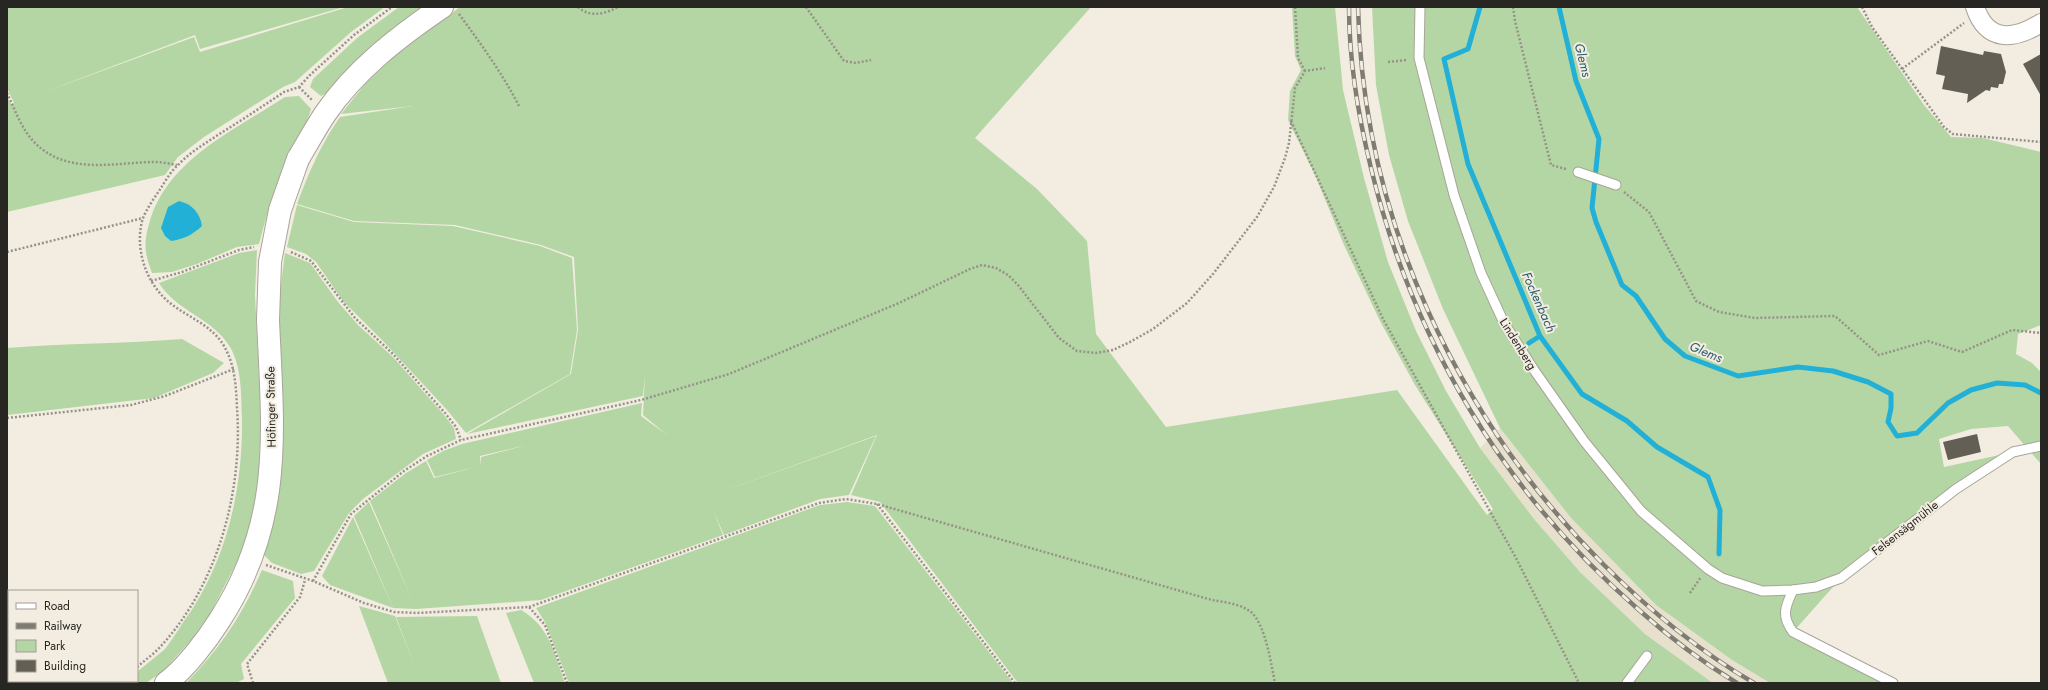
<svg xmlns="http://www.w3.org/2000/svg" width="2048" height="690" viewBox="0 0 2048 690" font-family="Jost,sans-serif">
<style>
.built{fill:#e7e0cd}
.green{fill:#b4d6a4}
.water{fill:#22b0d7}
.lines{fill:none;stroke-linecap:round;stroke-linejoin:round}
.stream{stroke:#22b0d7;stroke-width:5}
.building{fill:#635f54}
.service-casing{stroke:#a8a498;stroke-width:11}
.minor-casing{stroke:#a8a498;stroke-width:20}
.tertiary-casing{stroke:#a8a498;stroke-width:24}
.path{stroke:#969289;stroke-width:2.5;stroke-dasharray:2 2;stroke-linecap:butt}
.service{stroke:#fff;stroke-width:9}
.minor{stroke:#fff;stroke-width:18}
.tertiary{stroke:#fff;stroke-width:22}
.rail-casing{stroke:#7f7c74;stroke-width:4.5}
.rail{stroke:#f2ede0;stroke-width:3;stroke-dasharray:9;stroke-linecap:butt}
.tertiary-bridge-casing{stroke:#a8a498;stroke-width:24;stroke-linecap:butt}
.tertiary-bridge{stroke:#fff;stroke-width:22}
.labels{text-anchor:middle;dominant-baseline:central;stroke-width:4;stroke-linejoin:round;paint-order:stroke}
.street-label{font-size:12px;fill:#282622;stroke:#f2ede0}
.water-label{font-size:13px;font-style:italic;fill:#285c6e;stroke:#f2ede0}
</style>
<rect width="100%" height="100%" fill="#f2ede0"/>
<path class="built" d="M1500,428L1571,518L1656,605L1732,660L1770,683H1713L1645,634L1580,572L1534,519L1480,448Z"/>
<g class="green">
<path d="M7,7H344L200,49L195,35L39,94L194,37L200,52L348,7H385L351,32L295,82L283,87L204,137L178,157L165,175L7,212V97L11,104L14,103L7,88Z"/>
<path d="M399,7H422L373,44L328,92L321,96L310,87L313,79L357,38Z"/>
<path d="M460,7H1091L975,138L1037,189L1087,241L1096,334L1166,427L1397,390L1487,515L1493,509L1415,385L1380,321L1344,245L1315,175L1288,120L1290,91L1301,70L1295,56L1292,7H1335L1343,90L1364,178L1388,262L1416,331L1446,391L1480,448L1534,519L1580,572L1645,634L1713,683H1018L880,502L851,495L877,435L707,497L876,436L849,495L820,499L724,535L713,510L723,535L541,600L416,609L393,608L354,516L369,502L413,602L370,501L406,473L426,461L434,478L480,466L481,457L527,445L480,456V466L435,477L427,460L443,451L462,444L642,403L641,416L624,420L641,416L667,435L643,415L645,375L643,396L467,434L571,374L578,330L574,257L541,245L455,225L354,221L297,204C309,172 321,144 340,117L413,106L341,114L366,83L394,57Z"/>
<path d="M1372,7H1857L1924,105L1951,137L1983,138L2041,152V325L2018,334L2016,354L2032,363L2041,372V464L2008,426L1971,429L1939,439L1944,467L2013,452L1841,578L1793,632L1893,683H1770L1732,660L1656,605L1571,518L1500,428L1443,309L1408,221L1389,155L1376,85Z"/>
<path d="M299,96L311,109C307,126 296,138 289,153C276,183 267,213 259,244L237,247L197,264L172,272L152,273C143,249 144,241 151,217C171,158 236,129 285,97Z"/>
<path d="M297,205L354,222L453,226L540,246L572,258L577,330L570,374L466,433L447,410L383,341L343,301L316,262L306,254L287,247Z"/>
<path d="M257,250L255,295L261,419L258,489L251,523L241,554L211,612L192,639L163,671L146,683H124L127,681H137V672C146,664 156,657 165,649C171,641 177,632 182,624C226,564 243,491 242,418C241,396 242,367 230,347C212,317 177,312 159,283L239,253Z"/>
<path d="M285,253L310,263L338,302L358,325L393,357L444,415L454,428L456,439L423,454L363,499L349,513L314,571L301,574L272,563L263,554L274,518L281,474L283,438L278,308Z"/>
<path d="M182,339L224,363L213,373L154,398L7,415V348C65,343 124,344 182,339Z"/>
<path d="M847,502L875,506L1013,683H569L545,622L536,608L820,505Z"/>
<path d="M353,517L393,608L330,585L322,576Z"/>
<path d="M262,570L293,581L295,598L241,664L244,679L236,683H186C220,649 243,614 262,570Z"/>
<path d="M359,606L395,616L415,667L396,617L477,616L501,683H388Z"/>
<path d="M521,610C550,627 554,653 565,683H534L506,613Z"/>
</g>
<path class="water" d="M179,201C192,204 200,213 202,226C192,235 184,239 171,241L165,236L161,228L168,207Z"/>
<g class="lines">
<g class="stream">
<path d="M1480,7L1468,49L1444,59L1468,164L1540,336L1582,394L1627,421L1657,447L1708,477L1720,510L1719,554"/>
<path d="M1559,7L1576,81L1599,139L1592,208L1596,222L1622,285L1636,296L1665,339L1685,356L1738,376L1798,367L1833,371L1868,382L1891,394V408L1888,422L1897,436L1917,433L1948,403L1971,390L1997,383L2025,385L2041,393"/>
<path d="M1529,343L1540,336"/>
</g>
</g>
<g class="building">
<path d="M1941,46L1983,55L1984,51L2001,54L2006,72L2003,84H1999L1998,88L1991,87L1990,91L1986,90L1967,103L1968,94L1942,89L1945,76L1936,74Z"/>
<path d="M2041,54V96L2023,64Z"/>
<path d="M1977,434L1981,452L1948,460L1943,442Z"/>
</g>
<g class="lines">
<defs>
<g id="service">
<path d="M1420,7L1419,58L1454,195L1481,273L1504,323L1534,370L1584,441L1641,511L1708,569L1722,578L1762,591L1793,590L1816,587L1841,578L1956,489L2013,452L2041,446"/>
<path d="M1578,172L1616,185"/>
<path d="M1793,590C1785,607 1781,616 1793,632L1893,683"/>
<path d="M1627,683L1647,656"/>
</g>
<path id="minor" d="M1975,7C1987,43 2014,40 2041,23"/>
<g id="tertiary">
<path d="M298,159C307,144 315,129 325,114C355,70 398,37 442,7"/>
<path d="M166,683C185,669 207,640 219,621C284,521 273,433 268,320"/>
</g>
</defs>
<use href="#service" class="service-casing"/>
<use href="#minor" class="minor-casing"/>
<use href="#tertiary" class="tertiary-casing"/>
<g class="path">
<path d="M578,7C590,18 605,14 618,7"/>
<path d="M806,7L844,61L856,63L871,60"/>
<path d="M1295,7L1298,58L1305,71"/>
<path d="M1513,7L1515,21L1551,165L1566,169"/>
<path d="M1862,7L1872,27L1887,48L1944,127L1953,134L2041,142"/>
<path d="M459,14C481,44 502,73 519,106"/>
<path d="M1388,62L1407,60"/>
<path d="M1902,69L1964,23"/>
<path d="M299,87L313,101"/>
<path d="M7,93C15,110 22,130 35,143C68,176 116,162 156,162C163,162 170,164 177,165"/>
<path d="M1291,121L1383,319L1516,558L1579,683"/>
<path d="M1624,192L1649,212L1696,301L1719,312L1755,318L1835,316L1879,355L1928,341L1962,352L2012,330L2041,333"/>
<path d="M7,252L143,218"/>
<path d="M291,252L311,261L355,318L393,354L445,413L456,427L461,440"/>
<path d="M151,281L182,272L239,250L254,247"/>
<path d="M7,418L131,405L165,396L234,369"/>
<path d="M877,504L1015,683"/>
<path d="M266,565L313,581L364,603L394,612L417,613L529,607L545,625L567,683"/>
<path d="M313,581L351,514L404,471L427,456L461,440L641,400L729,374L899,303L970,269L982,265L996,268L1008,275L1018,285L1059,338L1077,351L1096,353L1113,350L1130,342L1153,329L1187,303L1213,274L1257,217L1274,187L1285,158L1289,143L1295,88L1305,71L1325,68"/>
<path d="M1690,593L1701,577"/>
<path d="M529,607L819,503L846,499L877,504L1212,600C1224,602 1242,604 1252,613C1266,627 1271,664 1275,683"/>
<path d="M137,667C145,660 154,654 161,646C218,584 243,491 237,408C236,386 235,365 224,346C209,320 177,315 159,292C143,273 135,243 143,218C147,208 155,197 161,188C166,180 171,171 178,165C190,152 206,143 221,133C242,120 263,106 284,92L299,87L310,75L354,35L392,7"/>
<path d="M117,683L120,681"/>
<path d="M253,683L247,664L300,597L305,580"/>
</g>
<use href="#service" class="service"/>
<use href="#minor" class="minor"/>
<use href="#tertiary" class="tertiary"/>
<defs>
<g id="rail">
<path d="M1349,7C1349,62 1358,115 1371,168C1412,340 1505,494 1639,610C1669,637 1702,662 1737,683"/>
<path d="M1358,7C1363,218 1456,416 1603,564C1648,609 1699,651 1754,683"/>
</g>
</defs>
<use href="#rail" class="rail-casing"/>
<use href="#rail" class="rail"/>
<defs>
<path id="tertiary-bridge" d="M268,320L270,262L280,210L298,159"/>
</defs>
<use href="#tertiary-bridge" class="tertiary-bridge-casing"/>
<use href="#tertiary-bridge" class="tertiary-bridge"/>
</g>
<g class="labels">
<g class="street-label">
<text transform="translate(1518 344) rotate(58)">Lindenberg</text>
<text transform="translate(271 407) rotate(-91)">Höfinger Straße</text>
<text transform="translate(1905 528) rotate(-38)">Felsensägmühle</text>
</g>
<g class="water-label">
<text transform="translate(1583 60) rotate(76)">Glems</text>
<text transform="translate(1539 302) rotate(66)">Fockenbach</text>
<text transform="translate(1706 352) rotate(23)">Glems</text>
</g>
</g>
<rect width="2048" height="690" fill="none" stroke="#282622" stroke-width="16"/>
<rect x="8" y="590" width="130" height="92" fill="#f2ede0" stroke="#a19d94"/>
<rect x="16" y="603" width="20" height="6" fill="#ffffff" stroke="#a19d94"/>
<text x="44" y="610" font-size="12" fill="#282622">Road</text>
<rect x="16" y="623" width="20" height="6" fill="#7f7c74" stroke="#a19d94"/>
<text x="44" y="630" font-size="12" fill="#282622">Railway</text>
<rect x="16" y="640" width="20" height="12" fill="#b4d6a4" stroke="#a19d94"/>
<text x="44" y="650" font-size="12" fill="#282622">Park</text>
<rect x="16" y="660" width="20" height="12" fill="#635f54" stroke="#a19d94"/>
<text x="44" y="670" font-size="12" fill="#282622">Building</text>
</svg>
